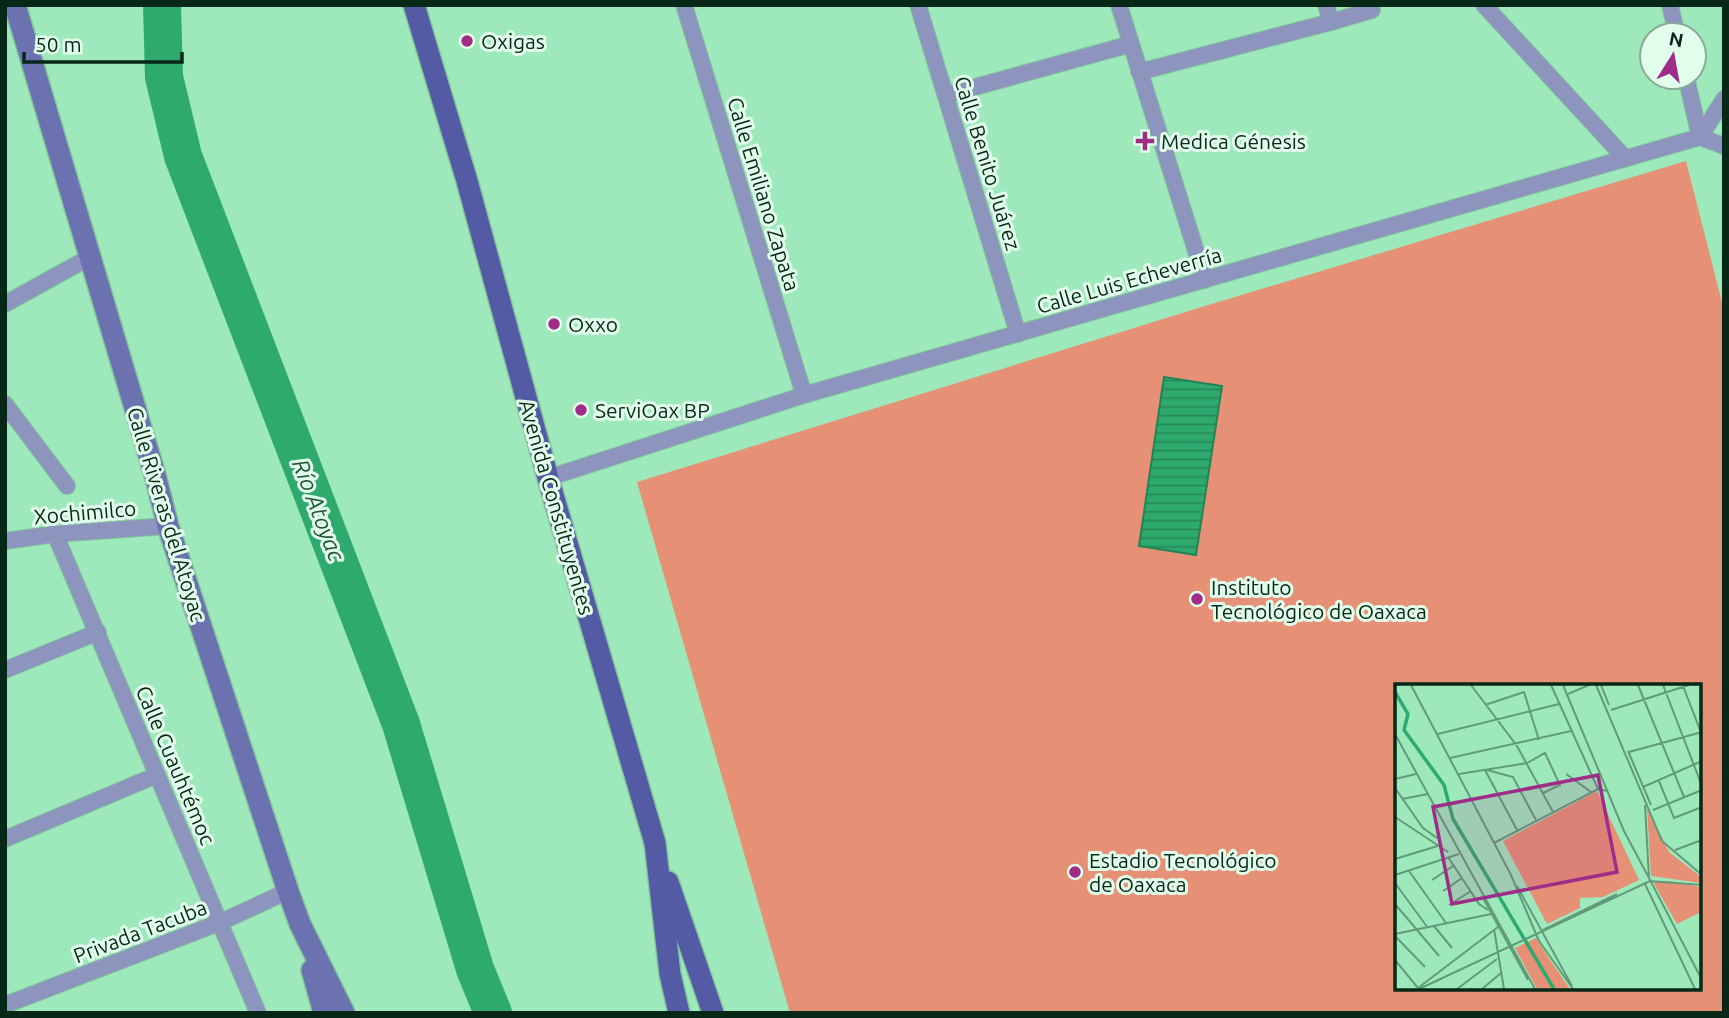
<svg xmlns="http://www.w3.org/2000/svg" width="1729" height="1018" viewBox="0 0 1729 1018" font-family="Ubuntu,sans-serif">
<style>
.garden{fill:#e69076;fill-rule:evenodd}
.water{fill:url(#water-rules);stroke:#238355;stroke-width:2}
.lines{fill:none;stroke-linecap:round;stroke-linejoin:round}
.river{stroke:#2faa6f;stroke-width:38}
.street-casing{stroke:#83c69e;stroke-width:18}
.secondary-casing{stroke:#83c69e;stroke-width:24}
.primary-casing{stroke:#83c69e;stroke-width:24}
.street{stroke:#8d94bd;stroke-width:16}
.secondary{stroke:#6b72af;stroke-width:21}
.primary{stroke:#545aa4;stroke-width:21}
.poi-dot{fill:#9f2c87;stroke:#e2ffec;stroke-width:2.5}
.labels{text-anchor:middle;dominant-baseline:central;stroke-width:6;stroke-linejoin:round;paint-order:stroke}
.poi-label{font-size:21px;fill:#072717;stroke:#e2ffec;text-anchor:start}
.street-label{font-size:21px;fill:#072717;stroke:#e2ffec}
.water-label{font-size:23px;font-style:italic;fill:#245339;stroke:#e2ffec}
.inset-river{fill:none;stroke:#2faa6f;stroke-width:3.5}
.inset-road{fill:none;stroke:#629b7a;stroke-width:2}
.view{fill:#9f2c87;fill-opacity:0.15;stroke:#9f2c87;stroke-width:3.5}
.inset-edge{fill:none;stroke:#072717;stroke-width:3.5}
</style>
<defs>
<pattern id="water-rules" width="6" height="5" patternUnits="userSpaceOnUse" patternTransform="scale(1.75)"><rect width="6" height="5" fill="#2faa6f"/><path d="M0 2.5h6" fill="none" stroke="#268a5a"/></pattern>
</defs>
<rect width="100%" height="100%" fill="#9ee9bc"/>
<path class="garden" d="M1686,161L1724,310V1013H790L637,482L1205,306ZM1396,685H1699V988H1396Z"/>
<path class="water" d="M1164,377L1222,386L1196,555L1139,546Z"/>
<g class="lines">
<path class="river" d="M162,5L164,77L183,156L401,724L475,969L493,1013"/>
<defs>
<g id="street">
<path d="M684,5L804,395"/>
<path d="M918,5L1018,334"/>
<path d="M1119,5L1205,280"/>
<path d="M1484,5L1625,158"/>
<path d="M1670,5L1677,35"/>
<path d="M1331,22L1372,10"/>
<path d="M1139,72L1331,22L1326,5"/>
<path d="M1686,77L1700,137"/>
<path d="M946,95L1131,44"/>
<path d="M1700,137L1724,99"/>
<path d="M5,304L90,257"/>
<path d="M5,404L67,486"/>
<path d="M548,478L804,395L1700,137L1724,146"/>
<path d="M55,534L258,1013"/>
<path d="M5,541L55,534L168,526"/>
<path d="M5,670L98,632"/>
<path d="M5,839L157,775"/>
<path d="M5,1005L221,922L288,891"/>
</g>
<g id="secondary">
<path d="M15,5L155,475L168,526L288,891L300,924L344,1013"/>
<path d="M312,970L324,1013"/>
</g>
<g id="primary">
<path d="M414,5L467,181L548,478L655,843L670,974L679,1013"/>
<path d="M668,882L713,1013"/>
</g>
</defs>
<use href="#street" class="street-casing"/>
<use href="#secondary" class="secondary-casing"/>
<use href="#primary" class="primary-casing"/>
<use href="#street" class="street"/>
<use href="#secondary" class="secondary"/>
<use href="#primary" class="primary"/>
</g>
<g class="poi-dot">
<circle cx="467" cy="41" r="7"/>
<path d="M1141.5 130.5h7v7h7v7h-7v7h-7v-7h-7v-7h7z"/>
<circle cx="554" cy="324" r="7"/>
<circle cx="581" cy="410" r="7"/>
<circle cx="1197" cy="599" r="7"/>
<circle cx="1075" cy="872" r="7"/>
</g>
<g class="labels">
<g class="poi-label">
<text x="481" y="41">Oxigas</text>
<text x="1161" y="141">Medica Génesis</text>
<text x="568" y="324">Oxxo</text>
<text x="595" y="410">ServiOax BP</text>
<text x="1211" y="587">Instituto<tspan x="1211" dy="24">Tecnológico de Oaxaca</tspan></text>
<text x="1089" y="860">Estadio Tecnológico<tspan x="1089" dy="24">de Oaxaca</tspan></text>
</g>
<g class="street-label">
<text transform="translate(988 163) rotate(73)">Calle Benito Juárez</text>
<text transform="translate(764 194) rotate(73)">Calle Emiliano Zapata</text>
<text transform="translate(1129 280) rotate(-16)">Calle Luis Echeverría</text>
<text transform="translate(557 507) rotate(74)">Avenida Constituyentes</text>
<text transform="translate(85 512) rotate(-5)">Xochimilco</text>
<text transform="translate(167 514) rotate(73)">Calle Riveras del Atoyac</text>
<text transform="translate(176 765) rotate(67)">Calle Cuauhtémoc</text>
<text transform="translate(140 931) rotate(-21)">Privada Tacuba</text>
</g>
<g class="water-label">
<text transform="translate(319 510) rotate(69)">Río Atoyac</text>
</g>
</g>
<g transform="translate(1395 684)">
<rect width="306" height="306" fill="#9ee9bc"/>
<path d="M252,123L274,168L306,193V199L256,192ZM274,197L306,203V228L282,240L258,198ZM141,254L155,276L175,305H142L120,264Z" fill="#e69076"/>
<path d="M202,107L244,196L208,213L185,214V224L152,240L108,157Z" fill="#e69076"/>
<path class="inset-river" d="M0,8L13,30L9,46L49,101L58,135L159,305"/>
<path class="inset-road" d="M16,1L116,191L144,257L178,305M76,1L122,62L158,128M156,1L203,105M168,1L229,147L254,194M201,1L267,157L307,191M206,1L214,21M243,1L289,113M268,1L307,102M288,2L307,51M173,10L194,1M90,21L129,8L144,56M216,26L294,1M0,50L140,305M43,50L164,20M233,67L256,121M234,68L307,48M55,74L176,47M90,86L122,146M92,86L118,93L141,136M64,90L132,79L150,69L165,101L148,109M171,90L196,108M0,95L21,90M264,97L279,134L307,123M248,103L307,77M0,104L28,144L42,154M7,115L33,110M250,121L254,194L307,296M258,126L307,106M0,133L53,168M99,159L203,105L212,107M280,166L307,156M53,173L84,220L93,226M0,175L46,161M14,187L51,239M0,191L64,170M37,196L58,182M0,199L33,244M250,200L300,305M122,202L177,302M48,207L67,194M88,214L133,296M0,220L44,272M54,221L76,207M39,242L57,264M99,245L109,305M148,246L222,210M0,250L96,230M0,252L30,283M0,276L23,304M23,304L103,243M24,305L255,197L307,201M62,305L102,275M87,305L106,289"/>
<path class="view" d="M203,91L222,188L57,220L38,123Z"/>
<rect width="306" height="306" class="inset-edge"/>
</g>
<rect width="1729" height="1018" fill="none" stroke="#072717" stroke-width="14"/>
<g transform="translate(1673 56) rotate(11)"><circle r="33" fill="#e2ffec" stroke="#8aa997" stroke-width="2"/>
<path d="M0-5L12 26L0 18L-12 26Z" fill="#9f2c87"/>
<text y="-10" font-size="19" font-weight="bold" text-anchor="middle" fill="#072717">N</text>
</g>
<path d="M24 52v10h158v-10" fill="none" stroke="#072717" stroke-width="3.5"/>
<text x="35" y="52" font-size="21" fill="#072717" stroke="#e2ffec" stroke-width="5" paint-order="stroke">50 m</text>
</svg>
